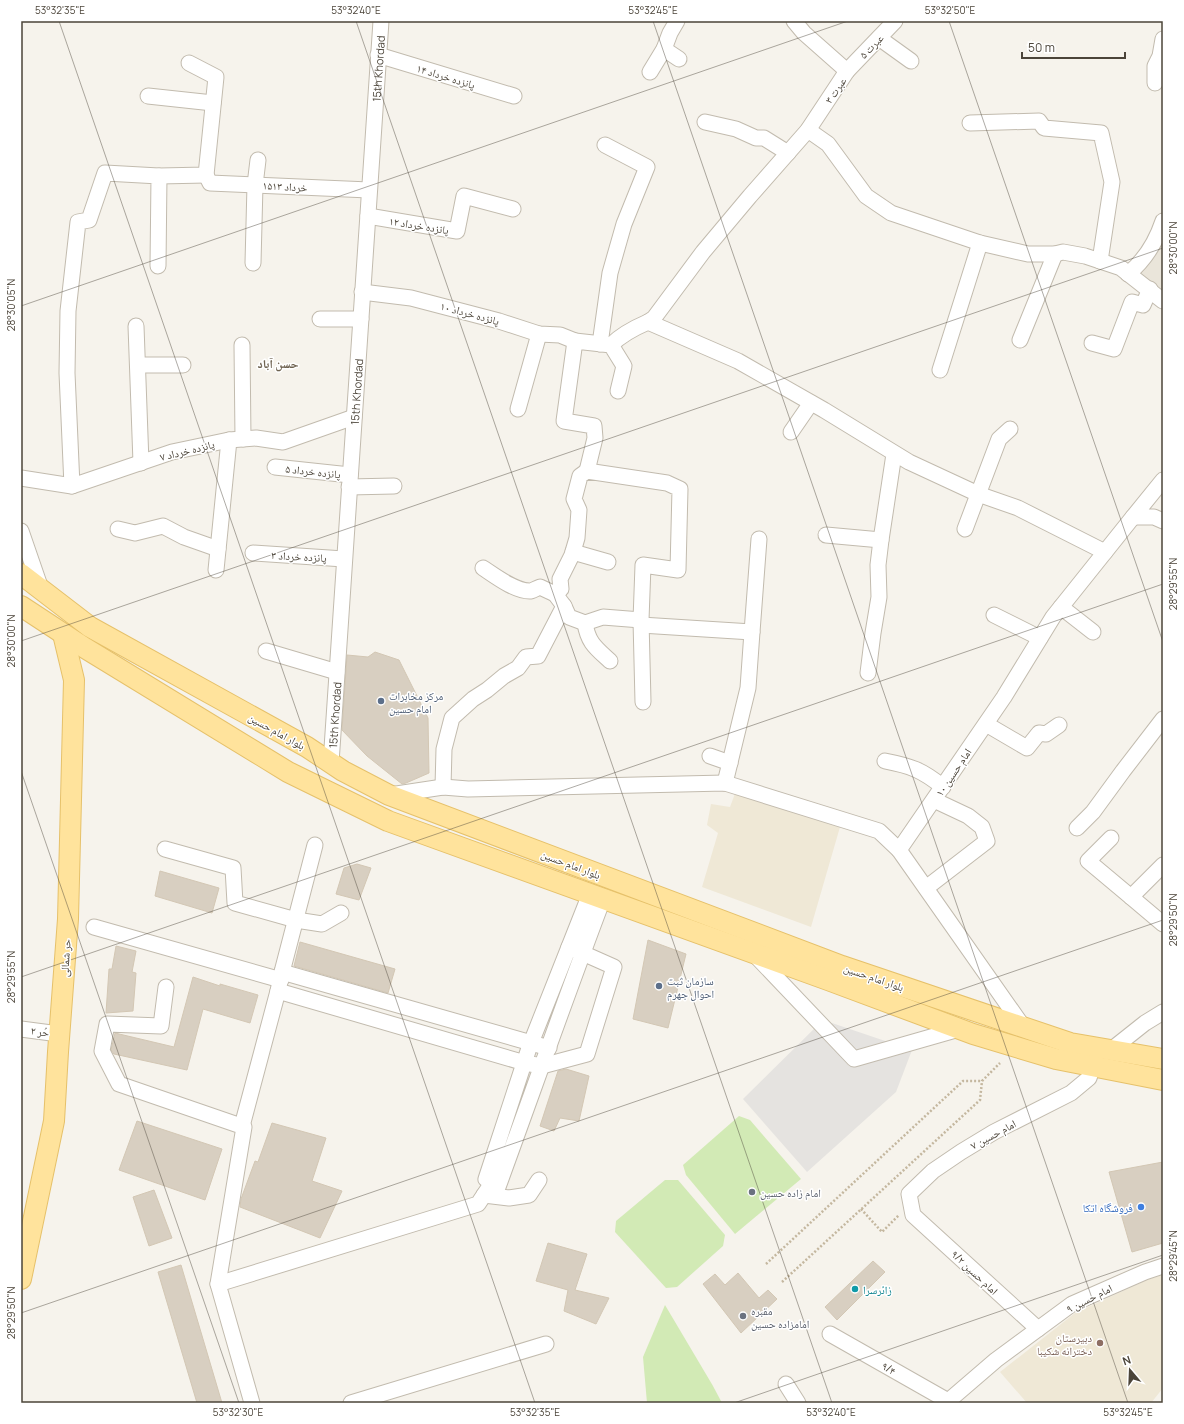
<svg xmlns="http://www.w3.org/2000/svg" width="1184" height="1424" viewBox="0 0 1184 1424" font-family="Manrope,'Noto Naskh Arabic',sans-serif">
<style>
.residential{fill:#eae5da}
.education{fill:#efe8d6}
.green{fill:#d2eab5}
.parking{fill:#e5e3e0}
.building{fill:#d8cfc1;stroke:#d3c7b4}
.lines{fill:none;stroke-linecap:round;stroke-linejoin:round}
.minor-casing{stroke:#c2bbae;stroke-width:17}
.major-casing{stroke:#e6c16a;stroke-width:22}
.path{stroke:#c4b79f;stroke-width:2.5;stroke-dasharray:2 2;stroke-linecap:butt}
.minor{stroke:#fff;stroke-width:15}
.major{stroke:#ffe39c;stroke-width:20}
.ticks{fill:none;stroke:#4b4439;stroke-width:1;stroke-opacity:0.45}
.service-dot{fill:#5c6f8a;stroke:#fff;stroke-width:1.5}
.worship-dot{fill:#6b7280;stroke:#fff;stroke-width:1.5}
.shop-dot{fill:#3f7fe0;stroke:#fff;stroke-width:1.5}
.culture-dot{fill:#0f9aa8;stroke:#fff;stroke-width:1.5}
.education-dot{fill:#8d6e63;stroke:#fff;stroke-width:1.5}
.labels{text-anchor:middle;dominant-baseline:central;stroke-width:3;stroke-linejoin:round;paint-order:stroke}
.street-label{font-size:11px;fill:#4b4439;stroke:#fff}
.service-label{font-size:11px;fill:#4e5e75;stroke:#fff;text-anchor:start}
.worship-label{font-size:11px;fill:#5b616d;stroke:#fff;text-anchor:start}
.shop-label{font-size:11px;fill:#366cbe;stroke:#fff;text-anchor:end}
.culture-label{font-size:11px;fill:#0d838f;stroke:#fff;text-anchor:start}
.education-label{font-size:11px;fill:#785e54;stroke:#fff;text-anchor:end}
.neighbourhood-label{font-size:12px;font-weight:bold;fill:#6e6250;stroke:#fff}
.neatline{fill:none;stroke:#4b4439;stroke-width:1.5}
.ticks-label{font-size:10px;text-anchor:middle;fill:#4b4439}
</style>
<rect width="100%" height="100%" fill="#f6f3ec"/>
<path class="residential" d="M1160,245L1163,246V291L1140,273Z"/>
<g class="education">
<path d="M736,791L840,827L811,927L702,887L718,833L707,825L711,804L730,807Z"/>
<path d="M1163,1275V1388L1151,1403H1027L1000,1372L1075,1313L1149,1279Z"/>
</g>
<g class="green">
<path d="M739,1116L750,1120L801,1179L735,1234L686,1175L683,1165Z"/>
<path d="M665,1180H678L725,1235L723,1246L677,1287L666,1288L615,1232L616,1221Z"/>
<path d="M665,1305L713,1386L722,1403H647L643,1357Z"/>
</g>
<path class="parking" d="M823,1020L912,1050L896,1092L807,1172L743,1099Z"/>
<g class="building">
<path d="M375,652L399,660L428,718L429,773L406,783L402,784L367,756L342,730L347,655L368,657Z"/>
<path d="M357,864L371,868L359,900L336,894L344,868Z"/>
<path d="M160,871L219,888L212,913L155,896Z"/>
<path d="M648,940L686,954L668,1028L633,1019Z"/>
<path d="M300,942L395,969L388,993L294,966Z"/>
<path d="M116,946L136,951L132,972L136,973L133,1011L106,1013L109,969H112Z"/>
<path d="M193,977L220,986V984L258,995L250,1023L203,1009L187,1070L114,1054L111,1050L115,1033L174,1047Z"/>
<path d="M566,1069L589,1076L579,1121L560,1118L554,1131L540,1126L558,1071Z"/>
<path d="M137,1121L222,1149L205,1200L119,1170Z"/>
<path d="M272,1123L326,1138L312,1181L342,1191L320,1238L240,1207L241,1199L255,1161L258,1162Z"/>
<path d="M1163,1162V1243L1132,1252L1109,1172Z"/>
<path d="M154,1190L172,1238L149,1246L133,1197Z"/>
<path d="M548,1243L587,1254L575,1290L609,1298L596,1324L564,1311L568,1290L536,1281Z"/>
<path d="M873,1261L885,1272L837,1320L825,1307Z"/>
<path d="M181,1265L222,1403H197L158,1272Z"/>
<path d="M738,1273L759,1298L768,1290L777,1299L741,1333L703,1284L715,1274L725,1285Z"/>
</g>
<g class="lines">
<defs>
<g id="minor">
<path d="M794,21L804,33L847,71L808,130L750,196L703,252L654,318L648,322L738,361L824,410L909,462L978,494L1018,508L1105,552"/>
<path d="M879,38L911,61"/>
<path d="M664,49L679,59"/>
<path d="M378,55L514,96"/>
<path d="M847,71L895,21"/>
<path d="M650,72L664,49L670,33L677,21"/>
<path d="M1155,83V66L1160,56L1163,39"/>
<path d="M148,96L213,103"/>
<path d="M705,122L736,129L756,138H764L788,153"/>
<path d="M970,123L1039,121L1044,128L1101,133L1112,182L1100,261"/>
<path d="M808,130L828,144L866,196L891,213L980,243L1028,254H1055L1063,252L1085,256L1121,268L1163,301"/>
<path d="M206,175L210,183L369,190"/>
<path d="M159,176L206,175L216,77L189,63"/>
<path d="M368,216L457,231L464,196L513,209"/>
<path d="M253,263L255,185L258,160"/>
<path d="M1128,274C1145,260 1156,242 1163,221"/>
<path d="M362,292L411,298L499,321L539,334L560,335L575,341"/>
<path d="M320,319H361"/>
<path d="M136,326L141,463"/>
<path d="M1020,340L1055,254"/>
<path d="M1092,343L1114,349L1132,302L1143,305L1150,289"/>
<path d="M600,344L610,273L624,224L647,167L605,145"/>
<path d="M242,345L243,439"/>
<path d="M611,345C622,334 634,328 648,322"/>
<path d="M138,365H183"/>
<path d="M940,370L980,243"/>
<path d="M518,409L539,334"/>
<path d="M791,432L811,403"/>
<path d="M275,467L350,475"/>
<path d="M587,471L595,438L594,426L564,421L575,341L611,345L624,366L618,391"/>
<path d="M21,478L72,486L172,452L229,440L256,438L283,442L354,417"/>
<path d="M1163,480L1133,517H1154L1163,521"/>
<path d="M72,486L67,373L68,311L78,222L89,220L105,173L159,176L158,266"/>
<path d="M349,487L394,486"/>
<path d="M118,529L135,533L163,526L184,537L218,549"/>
<path d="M965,529L999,439L1010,429"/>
<path d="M21,531L41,589"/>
<path d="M826,535L881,540"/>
<path d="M573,552L608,562"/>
<path d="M253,553L344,559"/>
<path d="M216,570L229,440"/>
<path d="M555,594L561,589L560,579L572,555L577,538L579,510L574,499L580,476L587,471L667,483L680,489L678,570L643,565L641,620L603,617L585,623L569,617L564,606"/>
<path d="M1061,607L1093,632"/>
<path d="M994,615L1040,638"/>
<path d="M641,620L643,702"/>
<path d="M585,623C588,643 596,648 610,661"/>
<path d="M641,625L752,632L759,539"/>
<path d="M266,651L337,672"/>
<path d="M868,673L873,633L879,597L878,565L881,540L894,454"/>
<path d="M986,724L1027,748L1039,733L1046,734L1059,725"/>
<path d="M710,756L730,763"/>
<path d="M885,761C911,766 922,770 943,787"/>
<path id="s1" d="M331,763L381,21"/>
<path d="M725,783L748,688L752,632"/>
<path d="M443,787L444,749L452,718L473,699L487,690L504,676L518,668L526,657L538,656L564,606L555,594L540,587C537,588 534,590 531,591C516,592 495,576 483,568"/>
<path d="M390,795L443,787L468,789L725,783L879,831L899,850"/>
<path d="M1077,828L1093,812L1123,771L1163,719"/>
<path d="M1111,838L1088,861L1131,897"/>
<path d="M165,849L233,868L235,903L296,920L322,924L341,913"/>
<path d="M1163,865L1131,897L1163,924"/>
<path d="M926,888L987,841L982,827L968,816L934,800"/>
<path d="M590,894L529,1048L486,1179L498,1187C533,1091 567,994 603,899"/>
<path d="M94,927L281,980"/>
<path d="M754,954L854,1059L959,1029"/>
<path d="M282,972L315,845"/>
<path d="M166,987L161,1026L107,1024L102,1051L119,1084L244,1127L218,1284"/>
<path d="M1024,1028L899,850L1004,697L1053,617L1133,517"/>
<path d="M21,1029L59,1034"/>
<path d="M549,1048L282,972L278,991L525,1063L542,1066L587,1054L614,967L569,947"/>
<path d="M1111,1050L1145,1023L1163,1012"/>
<path d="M242,1126L278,991"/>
<path d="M484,1195L509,1198L529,1195L539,1180"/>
<path d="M1038,1329L913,1215L909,1194L933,1171L961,1152L994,1132L1071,1093L1089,1078L1093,1066"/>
<path d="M830,1334L948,1401"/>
<path d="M786,1384L798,1403"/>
<path d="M252,1403L218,1284L478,1204L492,1183"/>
<path d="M351,1403L546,1344"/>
<path d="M946,1403L996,1360L1072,1304L1145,1272L1163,1266"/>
</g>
<g id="major">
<path d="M21,574L90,627L307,747L343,771L389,795L842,966L1070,1043L1163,1059"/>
<path d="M21,606L85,648L288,772L388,821L828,980L973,1034L1056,1059L1163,1080"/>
<path d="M21,1279L54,1121L58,1052L68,919L74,680L63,634"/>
</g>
</defs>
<use href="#minor" class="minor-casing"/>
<use href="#major" class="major-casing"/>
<g class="path">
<path d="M861,1209L882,1232L899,1215"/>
<path d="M766,1264L963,1081H982"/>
<path d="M782,1282L980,1100L982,1081L1000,1063"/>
</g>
<use href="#minor" class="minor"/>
<use href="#major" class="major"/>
</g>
<path class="ticks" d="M59,21L535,1403M356,21L832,1403M653,21L1128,1403M949,21L1163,642M21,306L848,21M21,641L1163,248M21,771L239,1403M21,977L1163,584M21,1313L1163,920M734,1403L1163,1255"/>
<g class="service-dot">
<circle cx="381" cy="701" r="4"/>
<circle cx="659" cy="986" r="4"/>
</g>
<g class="worship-dot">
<circle cx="752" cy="1192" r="4"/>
<circle cx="743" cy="1316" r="4"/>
</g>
<circle class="shop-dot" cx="1141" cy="1207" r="4"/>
<circle class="culture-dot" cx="855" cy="1289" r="4"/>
<circle class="education-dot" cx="1100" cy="1343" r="4"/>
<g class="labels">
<g class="street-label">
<text transform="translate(871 46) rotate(-46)">عبرت ۵</text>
<text stroke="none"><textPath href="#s1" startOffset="696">15th Khordad</textPath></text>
<text transform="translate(446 76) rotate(17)">پانزده خرداد ۱۴</text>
<text transform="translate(835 90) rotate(-56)">عبرت ۳</text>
<text transform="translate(285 186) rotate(3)">۱۵خرداد ۱۳</text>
<text transform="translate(419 225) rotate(9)">پانزده خرداد ۱۲</text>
<text transform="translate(470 313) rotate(15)">پانزده خرداد ۱۰</text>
<text stroke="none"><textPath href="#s1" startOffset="372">15th Khordad</textPath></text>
<text transform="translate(187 450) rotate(-14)">پانزده خرداد ۷</text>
<text transform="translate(313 471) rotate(6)">پانزده خرداد ۵</text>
<text transform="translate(299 556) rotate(3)">پانزده خرداد ۳</text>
<text stroke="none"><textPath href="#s1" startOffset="48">15th Khordad</textPath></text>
<text transform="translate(277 731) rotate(29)">بلوار امام حسین</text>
<text transform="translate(953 772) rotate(-56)">امام حسین ۱۰</text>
<text transform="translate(571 864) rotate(21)">بلوار امام حسین</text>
<text transform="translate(65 958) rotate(-86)">حر شمالی</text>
<text transform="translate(874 977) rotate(19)">بلوار امام حسین</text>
<text transform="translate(40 1031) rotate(7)">حُر ۲</text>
<text transform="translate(993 1134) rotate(-28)">امام حسین ۷</text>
<text transform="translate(975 1272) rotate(43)">امام حسین ۹/۲</text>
<text transform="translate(1089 1298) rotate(-27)">امام حسین ۹</text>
<text transform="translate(889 1368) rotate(30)">۹/۴</text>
</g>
<g class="service-label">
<text x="389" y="695">مرکز مخابرات<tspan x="389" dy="13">امام حسین</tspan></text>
<text x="667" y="980">سازمان ثبت<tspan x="667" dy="13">احوال جهرم</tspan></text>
</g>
<g class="worship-label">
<text x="760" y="1192">امام زاده حسین</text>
<text x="751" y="1310">مقبره<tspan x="751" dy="13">امامزاده حسین</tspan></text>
</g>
<g class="shop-label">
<text x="1133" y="1207">فروشگاه اتکا</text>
</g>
<g class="culture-label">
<text x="863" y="1289">زائرسرا</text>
</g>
<g class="education-label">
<text x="1092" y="1337">دبیرستان<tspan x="1092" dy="13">دخترانه شکیبا</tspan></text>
</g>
<g class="neighbourhood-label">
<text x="278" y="363">حسن آباد</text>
</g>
</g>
<rect width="1184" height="1424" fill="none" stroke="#ffffff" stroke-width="44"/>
<g transform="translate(1130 1370) rotate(341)" stroke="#ffffff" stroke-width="3" paint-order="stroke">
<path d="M0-3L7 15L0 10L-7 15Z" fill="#4b4439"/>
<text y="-6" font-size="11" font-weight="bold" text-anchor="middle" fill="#4b4439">N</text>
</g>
<path d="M1022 52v6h103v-6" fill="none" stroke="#4b4439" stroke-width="2"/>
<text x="1028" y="52" font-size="12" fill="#4b4439" stroke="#ffffff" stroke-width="3" paint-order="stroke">50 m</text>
<rect x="22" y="22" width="1140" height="1380" class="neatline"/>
<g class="ticks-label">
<text x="60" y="14">53°32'35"E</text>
<text x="356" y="14">53°32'40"E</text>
<text x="653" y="14">53°32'45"E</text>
<text x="950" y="14">53°32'50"E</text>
<text transform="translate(1173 248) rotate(-90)" y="4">28°30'00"N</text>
<text transform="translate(11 305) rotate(-90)" y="4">28°30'05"N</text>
<text transform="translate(1173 584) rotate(-90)" y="4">28°29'55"N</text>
<text transform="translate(11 641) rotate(-90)" y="4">28°30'00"N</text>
<text transform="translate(1173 920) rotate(-90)" y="4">28°29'50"N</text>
<text transform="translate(11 977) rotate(-90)" y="4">28°29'55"N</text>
<text transform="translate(1173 1256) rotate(-90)" y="4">28°29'45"N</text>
<text transform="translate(11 1313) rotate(-90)" y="4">28°29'50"N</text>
<text x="238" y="1416">53°32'30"E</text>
<text x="535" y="1416">53°32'35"E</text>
<text x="831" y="1416">53°32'40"E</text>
<text x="1128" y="1416">53°32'45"E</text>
</g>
</svg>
